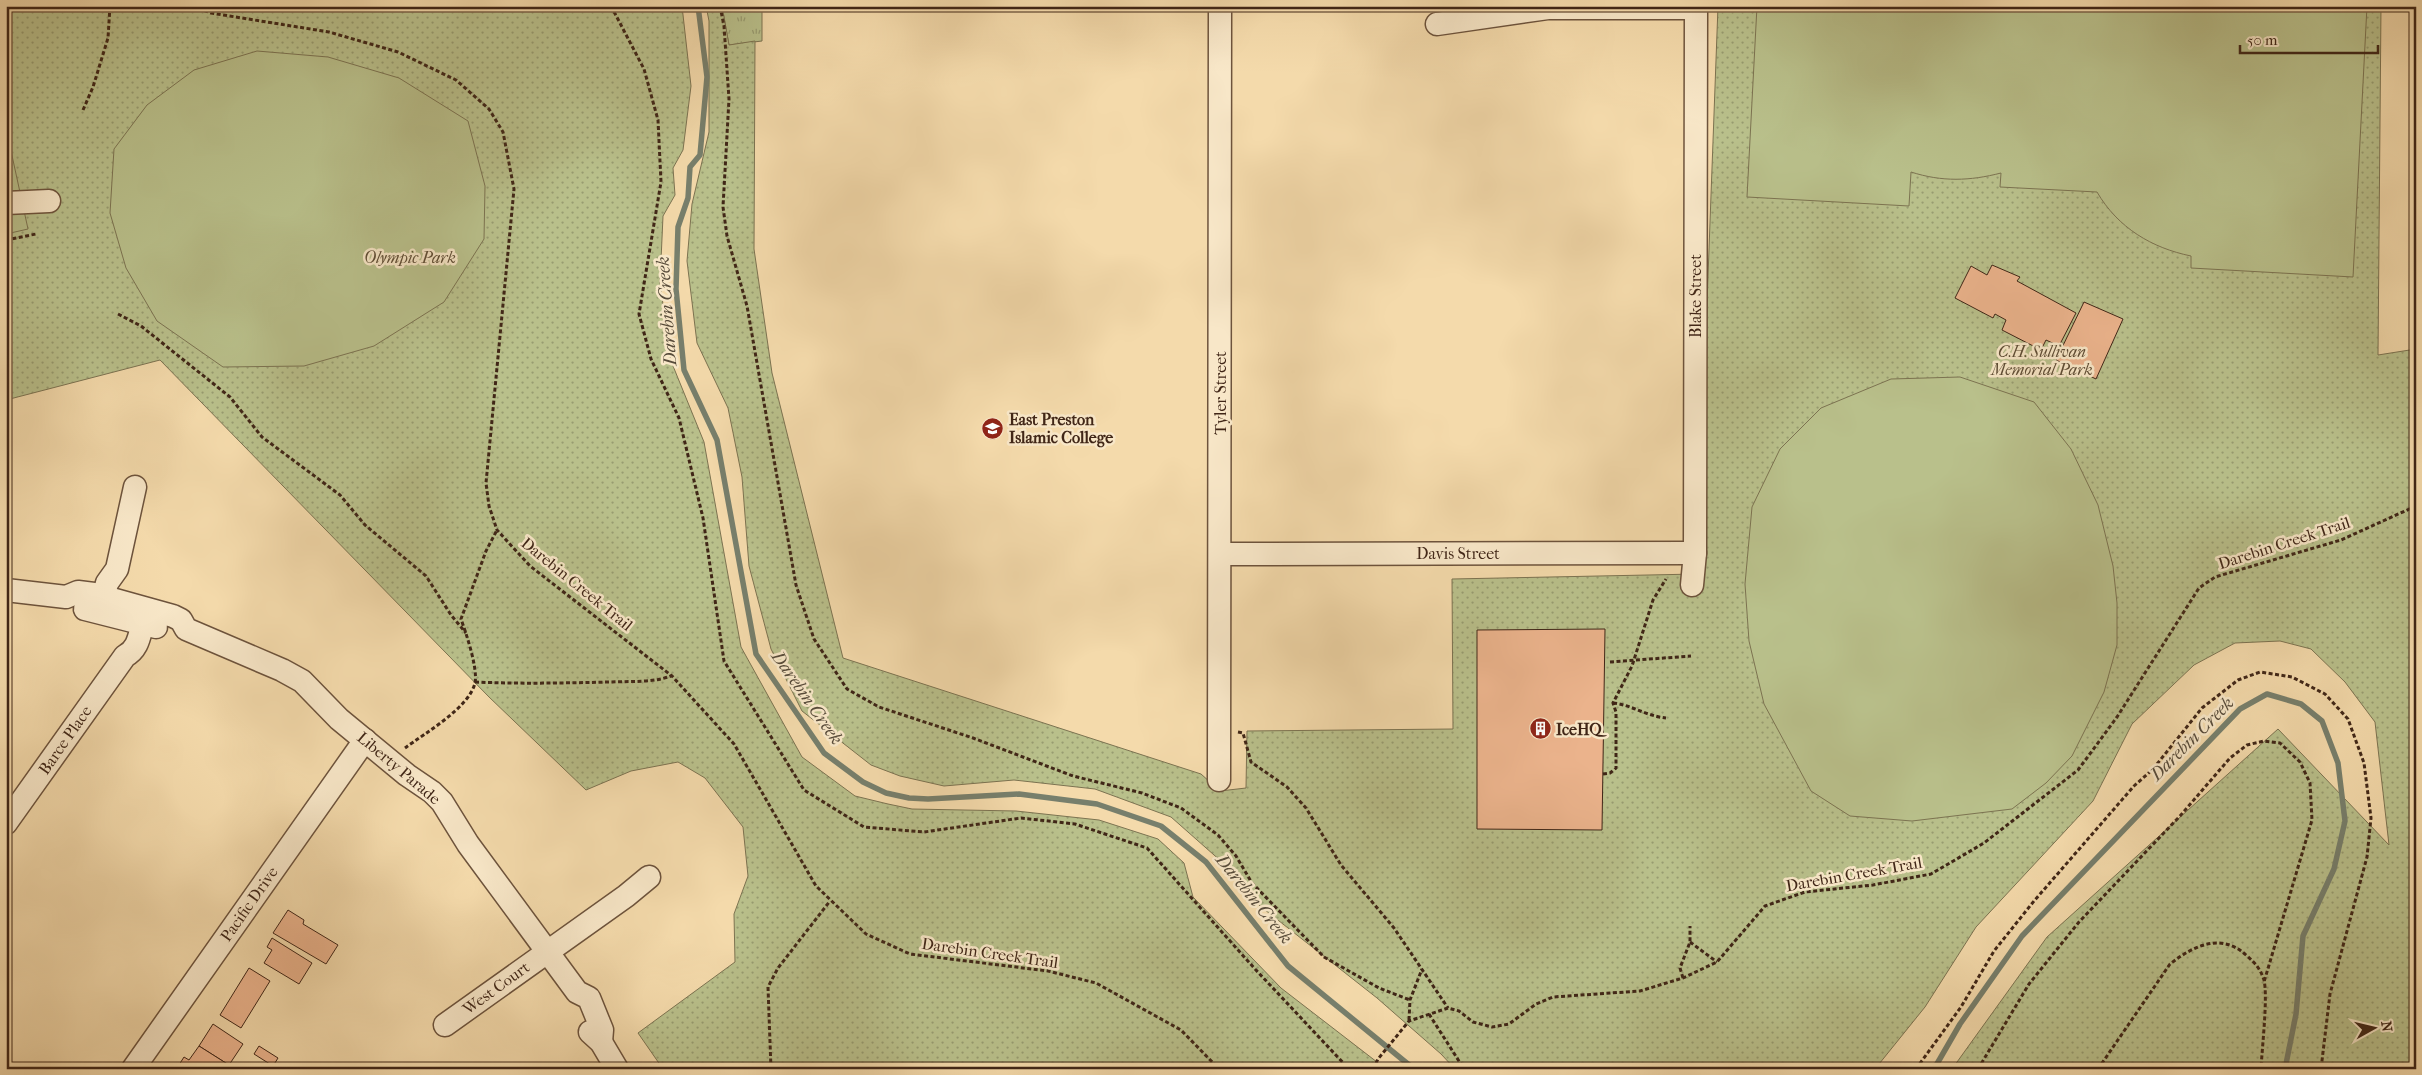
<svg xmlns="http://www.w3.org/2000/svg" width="2422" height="1075" viewBox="0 0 2422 1075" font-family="'IM FELL French Canon',serif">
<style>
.grass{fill:url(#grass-tufts);stroke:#7c7351}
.park{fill:url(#park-dots);stroke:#7c7351}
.pitch{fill:#b9c08b;stroke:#7c7351}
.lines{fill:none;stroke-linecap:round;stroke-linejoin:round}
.stream{stroke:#777f6c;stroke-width:5.5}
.building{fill:#ebb38c;stroke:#402617}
.minor-casing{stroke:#6d533c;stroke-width:25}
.path{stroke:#402617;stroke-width:3;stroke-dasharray:4 2.5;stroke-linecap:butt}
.minor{stroke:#f8e7c8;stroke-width:22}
.labels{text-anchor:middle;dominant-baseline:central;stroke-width:5;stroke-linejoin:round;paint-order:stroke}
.park-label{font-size:16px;font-style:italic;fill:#5e4c34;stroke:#f8e7c8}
.street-label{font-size:16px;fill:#402617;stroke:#f8e7c8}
.poi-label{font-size:16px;font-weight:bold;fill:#402617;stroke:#f8e7c8;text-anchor:start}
.water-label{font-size:18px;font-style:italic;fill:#574b3a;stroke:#f8e7c8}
</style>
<defs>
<pattern id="grass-tufts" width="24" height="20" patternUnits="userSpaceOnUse" patternTransform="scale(1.25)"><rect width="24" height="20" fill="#b9c08b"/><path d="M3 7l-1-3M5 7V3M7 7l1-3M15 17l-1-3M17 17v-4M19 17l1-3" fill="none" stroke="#989c71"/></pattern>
<pattern id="park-dots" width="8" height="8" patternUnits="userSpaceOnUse" patternTransform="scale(1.25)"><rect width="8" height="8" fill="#b9c08b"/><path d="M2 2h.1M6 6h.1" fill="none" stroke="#989c71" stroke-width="1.8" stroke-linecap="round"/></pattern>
</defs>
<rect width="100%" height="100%" fill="#f4daab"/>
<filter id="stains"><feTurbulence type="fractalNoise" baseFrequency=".004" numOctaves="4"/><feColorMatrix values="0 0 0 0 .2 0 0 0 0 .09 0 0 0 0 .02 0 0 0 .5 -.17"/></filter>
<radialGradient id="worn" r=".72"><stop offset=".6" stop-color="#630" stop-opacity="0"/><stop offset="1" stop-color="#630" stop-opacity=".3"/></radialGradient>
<path class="grass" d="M722,6H762V41L729,45Z"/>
<g class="park">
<path d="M6,6H682L691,86L683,150L673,168L675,195L663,216L660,283L671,361L704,442L741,647L802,757L855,796L888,804L912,809L1016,811L1099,820L1158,839L1184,863L1193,897L1281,988L1386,1069H663L638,1033L735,962L734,914L748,876L743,827L705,778L678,762L631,771L586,790L489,697L160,360L6,400Z"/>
<path d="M706,6H722L729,45L755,41L754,249L772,373L843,658L1201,774L1220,791L1246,788L1247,731L1453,729L1452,579L1697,574L1718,6H2381L2378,355L2416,349V1069H1952L2047,937L2278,729L2389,845L2375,722L2345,682L2311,649L2280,641L2235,643L2194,665L2132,724L2093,801L1976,927L1925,1007L1875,1069H1455L1441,1054L1377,998L1260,906L1231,870L1171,817L1095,789L1014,780L944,786L900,776L871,765L802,711L771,649L749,566L742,477L728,408L697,343L687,261L692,204L709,132V21Z"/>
</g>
<g class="pitch">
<path d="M1757,6H2367L2353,277L2191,268V256C2152,248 2118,228 2097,192L2000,187L2001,173C1970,181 1942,182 1911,172L1909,206L1747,197Z"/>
<path d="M257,51L328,57L399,78L468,121L485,186L484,239L444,302L374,346L304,366L223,367L157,321L126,268L110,213L114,149L147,105L194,70Z"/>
<path d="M6,128L28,229L6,234Z"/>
<path d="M1960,377L2034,402L2071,449L2098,505L2113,566L2117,603V645L2104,692L2072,756L2046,783L2012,809L1912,821L1850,816L1811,791L1764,704L1749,641L1745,584L1752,507L1780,449L1821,408L1891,379Z"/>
</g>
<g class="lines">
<g class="stream">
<path d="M698,6L707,77L700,155L690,167L688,198L678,227L676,289L684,370L717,440L756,654L824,753L863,782L886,793L909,798L928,799L1019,794L1097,804L1161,826L1206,862L1288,966L1414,1069"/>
<path d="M1934,1069L1960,1024L2022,936L2240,709L2267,694L2301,704L2322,721L2338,763L2345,821L2334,869L2303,936L2296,1014L2285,1069"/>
</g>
</g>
<g class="building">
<path d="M1992,265L2020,277L2017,281L2076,313L2059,346L2046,340L2041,350L2002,330L2006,320L1995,314L1993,318L1955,298L1971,266L1987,275Z"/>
<path d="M2084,302L2123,319L2096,379L2056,360Z"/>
<path d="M1605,629L1602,830L1477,829V630Z"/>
<path d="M288,910L304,920L303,924L338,945L326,964L273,933Z"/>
<path d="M272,938L312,963L299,984L264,963L272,950L267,947Z"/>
<path d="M249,968L270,981L241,1028L220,1015Z"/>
<path d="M213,1024L243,1044L229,1065L199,1046Z"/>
<path d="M199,1046L229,1065L235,1069L177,1068L184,1057L189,1060Z"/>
<path d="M259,1046L278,1058L273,1066L254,1054Z"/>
</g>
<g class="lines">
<defs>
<g id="minor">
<path d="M1437,24L1548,8H1696"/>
<path d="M6,203L49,201"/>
<path d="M1221,554L1695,553"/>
<path d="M1692,585L1695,553L1696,6"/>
<path d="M6,590L66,597L78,592L94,594L173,616L181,620L186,629L282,670L302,681L339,719L407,775L432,792L442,802L468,844L577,992L589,998L602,1030L601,1042"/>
<path d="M85,609L156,627"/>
<path d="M100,610L107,583L117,569L135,487"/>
<path d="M1219,780L1220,6"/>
<path d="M6,823L125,656C138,649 139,637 143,623"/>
<path d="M445,1025L626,896L649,877"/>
<path d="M590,1032L601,1042L617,1069"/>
<path d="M133,1069L365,740"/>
</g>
</defs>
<use href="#minor" class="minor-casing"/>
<g class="path">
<path d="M192,6L211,13L329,32L398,52L456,80L489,109L503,132L514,189L486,483L489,506L497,530L530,566L672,676L734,744L816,886L866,934L910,954L1048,971L1096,983L1181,1030L1219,1069"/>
<path d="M611,6L644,69L658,120L661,182L639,314L651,359L679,418L703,518L724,661L804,790L864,827L924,832L1021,818L1075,824L1147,848L1255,969L1349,1069"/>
<path d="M720,6L724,26L729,99L723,207L727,236L747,306L796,585L814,639L847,689L879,707L973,738L1073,776L1142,793L1181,808L1218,835L1236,856L1252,883L1324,957L1379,988L1410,1000"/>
<path d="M83,110L93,87L108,38L110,6"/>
<path d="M6,240L36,234"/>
<path d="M118,314L141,326L230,397L262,437L340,495L365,525L426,576L451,615L466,633"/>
<path d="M1610,662L1691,656"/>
<path d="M475,682C520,684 565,683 610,682C631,681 652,683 671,676"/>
<path d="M1613,703C1632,705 1646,716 1666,718"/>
<path d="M1238,732L1243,733L1251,762L1287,787L1306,808L1341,865L1394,928L1448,1008"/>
<path d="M405,748C425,733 469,708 475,683C478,668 466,633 461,619L486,551L497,530"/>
<path d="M1603,774L1610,773L1616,768V712L1613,703L1632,666L1653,600L1666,579"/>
<path d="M1690,942L1717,962"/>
<path d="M1683,978L1680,968L1690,942V926"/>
<path d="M1429,1014L1464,1069"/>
<path d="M1409,1020L1410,1000L1422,969"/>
<path d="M771,1069L768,987L778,968L830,901"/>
<path d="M1373,1069L1378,1059L1409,1021L1448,1008L1459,1011L1473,1022L1492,1027L1509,1024L1536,1004L1553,997L1640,991L1683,978L1717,962L1765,906L1805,892L1873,885L1931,874L1984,843L2078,770L2117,717L2199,588L2215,577L2341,540L2416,506"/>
<path d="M1916,1069L1961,1007L1994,951L2034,901L2134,786L2153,769L2202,708L2238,680L2260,672L2292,677L2325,694L2348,719L2364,763L2371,818L2367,857L2330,994L2321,1069"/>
<path d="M1978,1069L2029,984L2079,922L2180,816L2230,758L2247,745L2264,741L2280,743L2300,762L2310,783L2312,820L2264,982"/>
<path d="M2098,1069L2170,964C2193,946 2221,932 2246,955C2255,963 2260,968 2264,980C2268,997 2262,1048 2261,1069"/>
</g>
<use href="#minor" class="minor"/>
</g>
<defs>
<symbol id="school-disc" viewBox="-11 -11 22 22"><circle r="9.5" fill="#8f2418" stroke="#f8e7c8"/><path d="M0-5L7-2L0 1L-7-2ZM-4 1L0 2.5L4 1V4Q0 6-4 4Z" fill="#fff"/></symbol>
<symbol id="building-disc" viewBox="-11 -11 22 22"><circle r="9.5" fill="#8f2418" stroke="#f8e7c8"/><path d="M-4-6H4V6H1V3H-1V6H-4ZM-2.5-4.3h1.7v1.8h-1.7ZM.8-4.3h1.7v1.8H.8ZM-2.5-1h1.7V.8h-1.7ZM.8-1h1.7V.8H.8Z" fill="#fff"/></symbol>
</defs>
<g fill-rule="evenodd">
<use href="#school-disc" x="980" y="416" width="25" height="25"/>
<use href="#building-disc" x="1528" y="716" width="25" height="25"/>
</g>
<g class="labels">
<g class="park-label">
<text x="410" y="257">Olympic Park</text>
<text x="2042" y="351">C.H. Sullivan<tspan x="2042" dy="18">Memorial Park</tspan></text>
</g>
<g class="street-label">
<text transform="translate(1695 296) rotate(-90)">Blake Street</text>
<text transform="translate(1220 393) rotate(-90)">Tyler Street</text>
<text transform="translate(2284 543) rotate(-18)">Darebin Creek Trail</text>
<text x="1458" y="553">Davis Street</text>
<text transform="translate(577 584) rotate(39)">Darebin Creek Trail</text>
<text transform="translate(65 740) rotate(-55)">Barce Place</text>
<text transform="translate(399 768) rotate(40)">Liberty Parade</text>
<text transform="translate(1854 874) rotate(-10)">Darebin Creek Trail</text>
<text transform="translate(249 904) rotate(-55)">Pacific Drive</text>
<text transform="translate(990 953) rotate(8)">Darebin Creek Trail</text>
<text transform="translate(496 988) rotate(-36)">West Court</text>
</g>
<g class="poi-label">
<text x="1009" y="419">East Preston<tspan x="1009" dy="18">Islamic College</tspan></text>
<text x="1556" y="729">IceHQ</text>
</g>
<g class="water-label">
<text transform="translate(667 311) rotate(-94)">Darebin Creek</text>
<text transform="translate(807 698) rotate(55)">Darebin Creek</text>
<text transform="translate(2192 739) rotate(-45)">Darebin Creek</text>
<text transform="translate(1254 899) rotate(51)">Darebin Creek</text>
</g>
</g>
<rect width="2422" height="1075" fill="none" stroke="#f4daab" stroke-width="25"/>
<rect x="8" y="8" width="2407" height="1060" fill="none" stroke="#402617" stroke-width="2.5"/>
<rect x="12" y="12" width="2397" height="1050" fill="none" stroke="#402617"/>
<g transform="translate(2374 1028) rotate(82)" stroke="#f8e7c8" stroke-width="4" paint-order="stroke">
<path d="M0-4L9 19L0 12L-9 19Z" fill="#402617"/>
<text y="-8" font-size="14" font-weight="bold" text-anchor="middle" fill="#402617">N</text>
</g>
<path d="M2240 45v8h138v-8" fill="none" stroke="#402617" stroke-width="2.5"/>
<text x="2247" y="45" font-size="15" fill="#402617" stroke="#f8e7c8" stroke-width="4" paint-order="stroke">50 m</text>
<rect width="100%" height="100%" filter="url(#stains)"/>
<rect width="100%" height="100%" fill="url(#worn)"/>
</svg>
